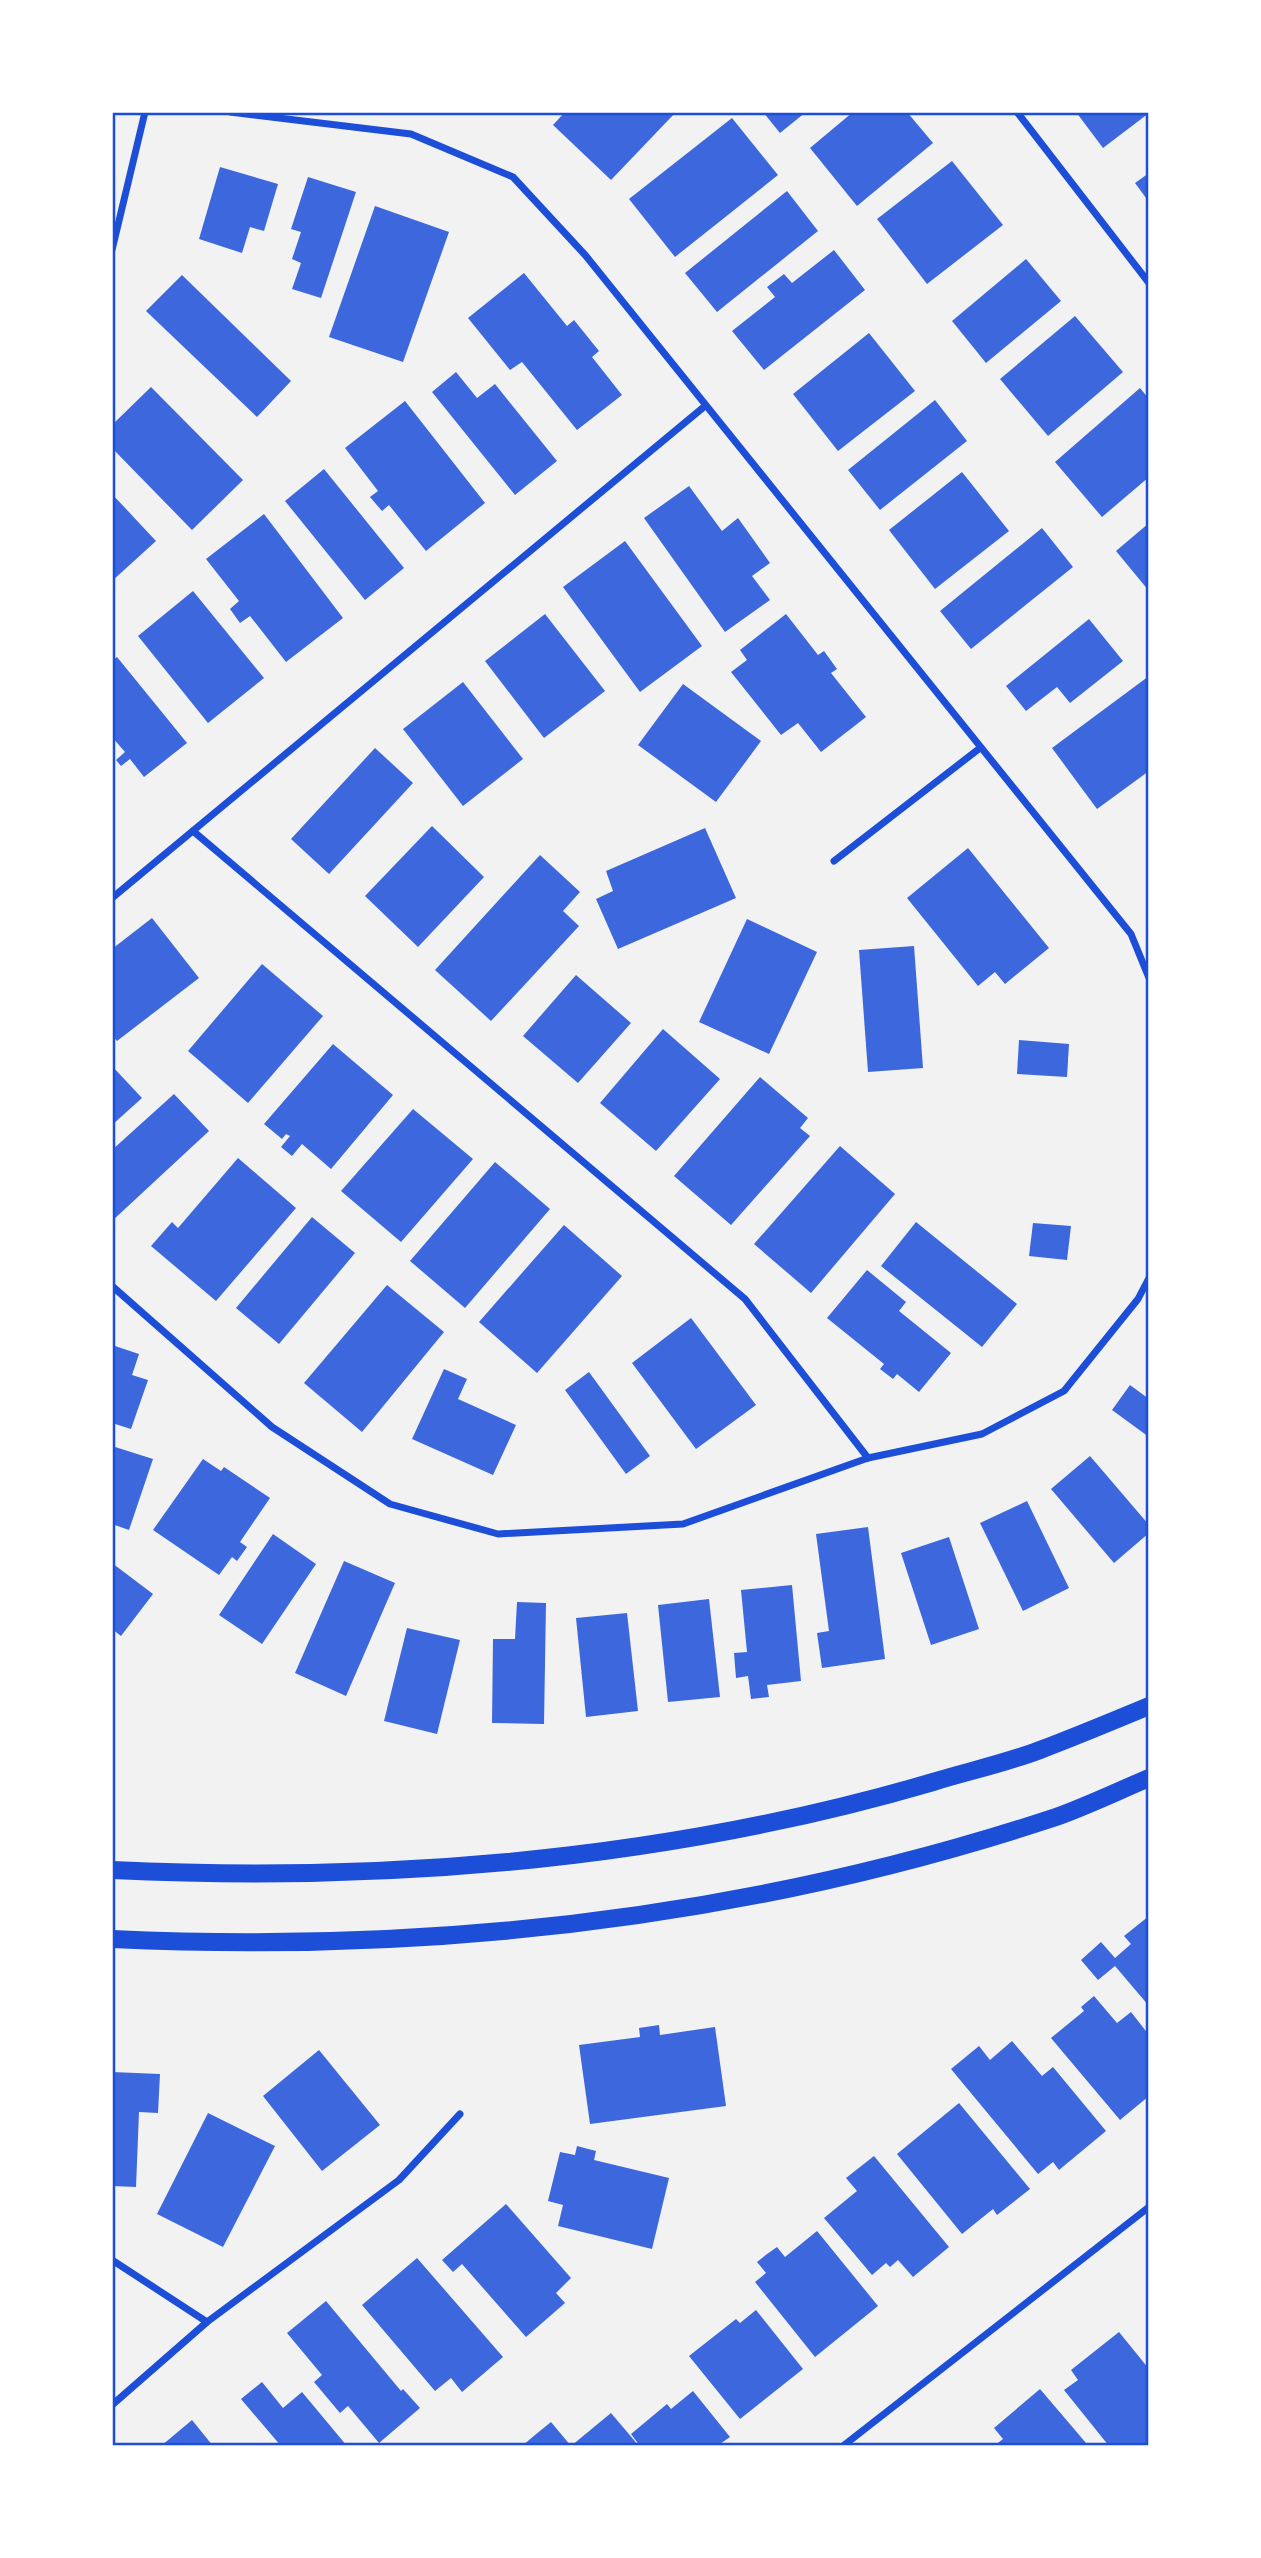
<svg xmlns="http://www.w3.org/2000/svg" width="1261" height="2558" viewBox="0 0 1261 2558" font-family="'Noto Sans',sans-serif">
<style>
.building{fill:#3d67dc}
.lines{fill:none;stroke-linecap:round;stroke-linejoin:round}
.minor{stroke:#1d4ed8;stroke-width:7}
.primary{stroke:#1d4ed8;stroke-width:18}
.neatline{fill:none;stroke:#1d4ed8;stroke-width:2.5}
</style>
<rect width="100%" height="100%" fill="#f2f2f2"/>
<g class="building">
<path d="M565,112H676L611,180L553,125Z"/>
<path d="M763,112H806L780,133Z"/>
<path d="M853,112H907L933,143L857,206L810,148Z"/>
<path d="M1076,112H1149V113L1103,148Z"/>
<path d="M732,118L778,175L675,257L629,199Z"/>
<path d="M952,161L1003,225L927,284L877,219Z"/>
<path d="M220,167L278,184L264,231L250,227L242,253L199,239Z"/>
<path d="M1149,173V202L1135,183Z"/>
<path d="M308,177L356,192L321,298L292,289L301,263L292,259L301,232L291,229Z"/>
<path d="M787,191L818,231L717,312L685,273Z"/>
<path d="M375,206L449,232L403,362L329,337Z"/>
<path d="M834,250L865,290L764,370L732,331L775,297L767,287L784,274L792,283Z"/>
<path d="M1026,259L1061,301L986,363L952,321Z"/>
<path d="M524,273L567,326L574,320L599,351L592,357L622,395L577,430L522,362L510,370L468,318Z"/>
<path d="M182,275L291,381L257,417L146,311Z"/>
<path d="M1075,316L1123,372L1048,436L1000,379Z"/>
<path d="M869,333L915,391L838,451L793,394Z"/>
<path d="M456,372L477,398L495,384L557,461L515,495L432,392Z"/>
<path d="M151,387L243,480L192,530L112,448V425Z"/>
<path d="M1140,388L1149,399V477L1102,517L1055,462Z"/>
<path d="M935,400L967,441L880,510L848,470Z"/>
<path d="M405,401L485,503L426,551L389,505L382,511L370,497L378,491L345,448Z"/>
<path d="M324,469L404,568L365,600L285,501Z"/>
<path d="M962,472L1009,531L935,589L889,530Z"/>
<path d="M689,486L722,531L738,518L770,563L752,576L770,600L725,632L644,518Z"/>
<path d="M112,494L156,541L112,581Z"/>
<path d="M264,514L343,618L286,662L250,616L240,623L230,609L239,601L206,559Z"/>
<path d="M1149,523V591L1116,551Z"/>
<path d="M1042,528L1073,567L971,649L940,611Z"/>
<path d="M625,541L702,646L640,692L563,587Z"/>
<path d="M193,591L264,678L208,723L138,636Z"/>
<path d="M545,614L605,691L544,738L485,661Z"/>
<path d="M786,614L818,655L824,651L837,669L831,673L866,717L821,752L798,723L781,735L731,672L747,660L740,650Z"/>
<path d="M1089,619L1123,661L1070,703L1057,687L1026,711L1006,686Z"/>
<path d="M117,657L187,743L144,777L130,759L121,766L116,760L125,752L112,737V661Z"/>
<path d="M1149,676V771L1097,809L1052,748Z"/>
<path d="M463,682L523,759L463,806L403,729Z"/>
<path d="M683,684L761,741L716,802L638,745Z"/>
<path d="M375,748L413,783L329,874L291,839Z"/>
<path d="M432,826L484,877L418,947L365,896Z"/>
<path d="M705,828L736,898L618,949L596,899L613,891L606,871Z"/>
<path d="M968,848L1049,948L1005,984L995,972L978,986L907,898Z"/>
<path d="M540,855L580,892L563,911L579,926L491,1021L435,970Z"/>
<path d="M152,918L199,978L117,1041L112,1035V949Z"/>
<path d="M747,919L817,952L769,1054L699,1022Z"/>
<path d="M914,946L923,1068L868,1072L859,950Z"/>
<path d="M262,964L323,1016L248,1103L188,1051Z"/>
<path d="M576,975L631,1023L578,1083L523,1036Z"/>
<path d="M663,1029L720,1079L656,1151L600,1103Z"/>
<path d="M1019,1040L1069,1044L1067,1077L1017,1074Z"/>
<path d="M333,1044L393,1095L331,1169L302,1144L292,1156L281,1147L290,1136L286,1134L282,1139L264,1124Z"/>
<path d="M112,1066L142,1098L112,1125Z"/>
<path d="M760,1077L808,1118L800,1128L810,1136L731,1225L674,1176Z"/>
<path d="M174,1094L209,1131L112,1221V1150Z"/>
<path d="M413,1109L473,1159L401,1242L341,1191Z"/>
<path d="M840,1146L895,1194L811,1293L754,1244Z"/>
<path d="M238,1158L296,1208L216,1301L151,1246L172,1222L178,1228Z"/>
<path d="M495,1162L550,1209L465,1308L410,1261Z"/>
<path d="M312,1217L355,1253L279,1344L236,1308Z"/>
<path d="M916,1222L1017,1304L982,1347L881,1266Z"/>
<path d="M1033,1223L1071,1226L1067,1260L1029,1256Z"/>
<path d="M564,1225L622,1276L537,1373L479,1322Z"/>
<path d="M867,1270L906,1302L899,1311L951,1353L919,1392L897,1374L893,1379L880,1369L884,1364L827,1318Z"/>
<path d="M387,1285L444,1332L362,1432L304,1383Z"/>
<path d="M691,1318L756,1405L696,1449L632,1363Z"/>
<path d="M112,1345L139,1354L132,1375L148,1380L131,1429L112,1423Z"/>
<path d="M444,1369L467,1379L458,1399L516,1425L493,1475L412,1439Z"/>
<path d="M589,1372L650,1456L626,1474L565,1390Z"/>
<path d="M1130,1385L1149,1399V1437L1112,1410Z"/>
<path d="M112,1446L153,1459L129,1530L112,1524Z"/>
<path d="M1090,1456L1149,1525V1533L1114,1563L1051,1489Z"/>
<path d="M203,1459L221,1471L224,1467L270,1498L240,1542L247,1547L237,1561L232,1557L219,1575L153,1530Z"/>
<path d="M1027,1501L1069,1588L1023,1611L980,1523Z"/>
<path d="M868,1527L885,1659L822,1668L817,1633L829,1631L816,1534Z"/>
<path d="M273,1534L316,1564L262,1644L219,1615Z"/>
<path d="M949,1537L979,1629L931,1645L901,1553Z"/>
<path d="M344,1561L395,1583L346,1696L295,1673Z"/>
<path d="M112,1563L153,1594L121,1636L112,1629Z"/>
<path d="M792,1585L801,1681L767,1685L769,1697L751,1699L748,1676L736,1678L734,1653L747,1652L741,1590Z"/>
<path d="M709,1599L720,1697L668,1702L658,1605Z"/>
<path d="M517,1602L546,1603L544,1724L492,1723L493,1639H515Z"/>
<path d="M627,1613L638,1711L586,1717L576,1618Z"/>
<path d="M407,1628L460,1640L437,1734L384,1721Z"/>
<path d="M1149,1916V2006L1115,1966L1098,1980L1081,1960L1101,1942L1115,1958L1131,1944L1124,1936Z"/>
<path d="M1094,1996L1117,2023L1131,2012L1149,2035V2096L1120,2120L1051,2038L1084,2011L1081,2007Z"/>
<path d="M659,2025L660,2035L715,2027L726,2106L590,2124L579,2045L640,2037L639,2028Z"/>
<path d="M1012,2041L1042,2076L1053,2067L1106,2131L1059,2170L1053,2162L1038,2174L951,2069L979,2046L990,2060Z"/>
<path d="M319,2050L380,2125L322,2171L263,2096Z"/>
<path d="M112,2072L160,2074L158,2113L139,2112L136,2187L112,2186Z"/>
<path d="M959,2103L1030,2189L997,2215L993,2209L962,2234L897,2154Z"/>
<path d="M208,2113L275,2146L223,2247L157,2214Z"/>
<path d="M577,2146L596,2151L594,2160L669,2178L652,2249L558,2226L563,2205L548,2201L560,2152L575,2155Z"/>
<path d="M874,2156L949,2247L913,2277L898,2260L890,2267L886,2263L872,2275L824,2218L857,2191L846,2178Z"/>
<path d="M506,2204L571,2278L556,2293L565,2303L526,2337L462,2264L453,2272L442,2260Z"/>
<path d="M817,2231L878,2306L815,2357L755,2282L766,2273L757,2262L767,2254L777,2247L785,2257Z"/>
<path d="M417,2258L503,2357L462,2392L451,2378L435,2391L362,2305Z"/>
<path d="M326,2301L401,2391L403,2389L420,2408L379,2443L348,2406L340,2413L314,2382L322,2375L287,2333Z"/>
<path d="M756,2310L803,2369L740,2419L689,2356L736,2319L740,2323Z"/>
<path d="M1119,2332L1149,2369V2446H1109L1064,2390L1078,2380L1071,2370Z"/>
<path d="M262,2382L283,2408L302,2392L347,2446H281L241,2399Z"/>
<path d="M1040,2389L1086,2443L1083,2446H994L1003,2439L994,2428Z"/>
<path d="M693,2391L730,2437L717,2446H640L631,2434L667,2404L671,2409Z"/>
<path d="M611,2413L639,2446H571Z"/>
<path d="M192,2420L213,2446H161Z"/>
<path d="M551,2422L571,2446H522L535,2435Z"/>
</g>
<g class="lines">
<g class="minor">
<path d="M230,112L411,134L513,177L586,256L1131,934L1149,978"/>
<path d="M1017,112L1149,283"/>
<path d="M112,250L145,112"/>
<path d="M193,831L745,1299L868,1458"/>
<path d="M834,861L980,748"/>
<path d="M112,898L705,406"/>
<path d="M112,1286L272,1427L390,1504L498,1534L683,1524L868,1458L982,1434L1064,1391L1138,1299L1149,1278"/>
<path d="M112,2260L207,2322"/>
<path d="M112,2405L207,2322L399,2180L460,2114"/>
<path d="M843,2446L1149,2207"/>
</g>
<g class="primary">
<path d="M112,1870C389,1883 667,1860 933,1782C969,1771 1006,1763 1040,1750C1077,1736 1113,1721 1149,1706"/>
<path d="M112,1939C432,1954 751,1918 1056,1817C1087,1806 1118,1791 1149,1778"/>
</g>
</g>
<rect width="1261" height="2558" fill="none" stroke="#ffffff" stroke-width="228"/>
<rect x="114" y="114" width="1033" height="2330" class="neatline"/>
</svg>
